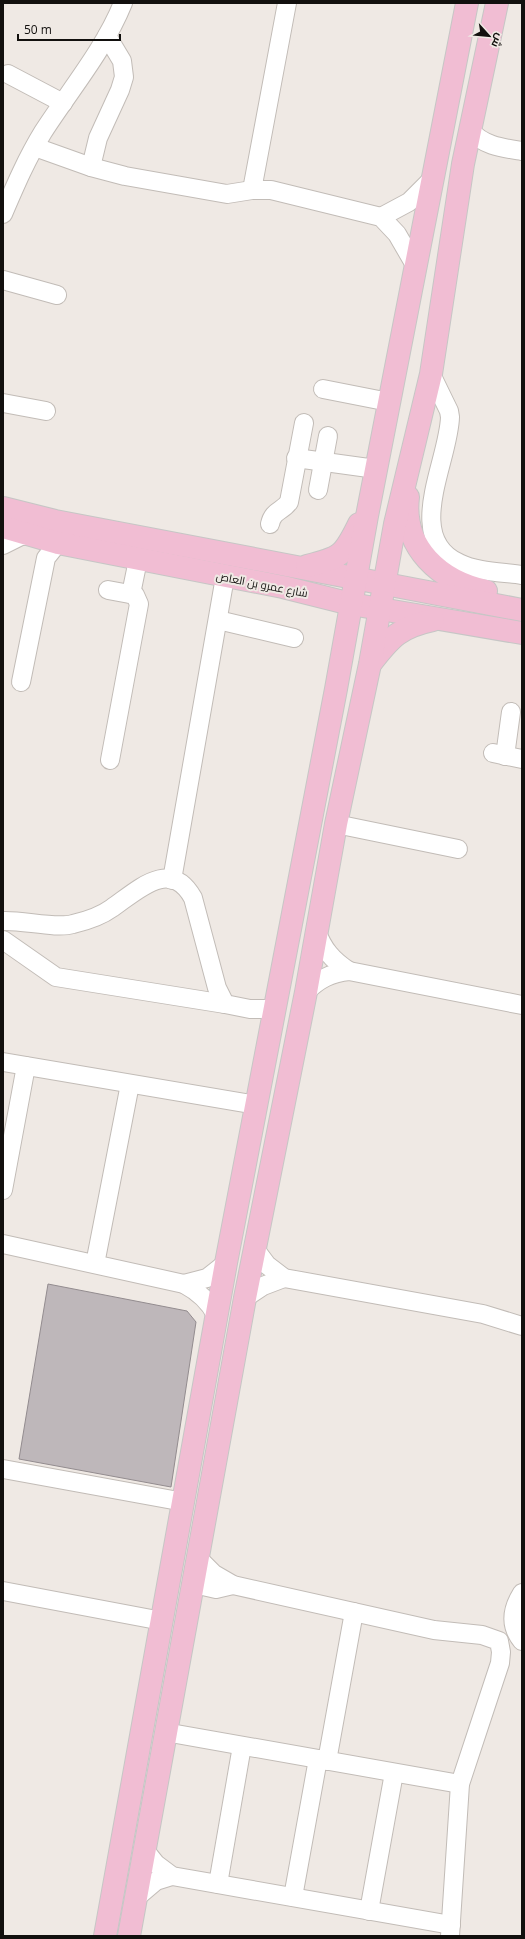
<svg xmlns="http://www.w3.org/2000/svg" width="525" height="1939" viewBox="0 0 525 1939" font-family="'Open Sans',Cairo,sans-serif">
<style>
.building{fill:#beb7ba;stroke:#938c8f}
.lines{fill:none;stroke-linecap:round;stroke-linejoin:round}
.minor-casing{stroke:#c2bcb7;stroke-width:20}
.major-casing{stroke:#c6c6c5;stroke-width:24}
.minor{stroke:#fff;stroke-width:18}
.major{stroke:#f1bdd3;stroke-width:22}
.labels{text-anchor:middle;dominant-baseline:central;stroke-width:4;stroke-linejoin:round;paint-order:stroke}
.street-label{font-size:11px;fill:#12100e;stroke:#efe9e4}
</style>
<rect width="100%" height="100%" fill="#efe9e4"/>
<path class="building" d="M48,1284L187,1311L196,1322L171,1487L19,1459Z"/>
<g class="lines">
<defs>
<g id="minor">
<path d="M8,74L63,103"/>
<path d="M470,130C483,146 503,148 522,151"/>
<path d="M35,147L91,167L125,176L227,194L252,190H271L381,217L397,234L415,265"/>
<path d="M91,167L98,138L120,90L124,77L122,61L107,36"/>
<path d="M252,190L287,3"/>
<path d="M3,214C15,186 27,158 43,132C70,90 104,50 123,3"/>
<path d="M381,217L409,202L432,179"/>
<path d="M3,280L57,295"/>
<path d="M431,374L449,411L450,417C449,461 403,538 459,563C477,572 502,572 522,575"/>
<path d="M323,389L389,402"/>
<path d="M3,403L46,411"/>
<path d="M296,458L376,469"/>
<path d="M318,490L328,436"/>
<path d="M270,524C273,510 282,512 289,502L304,423"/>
<path d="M3,545L21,536H33"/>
<path d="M108,590L135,595L139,604L110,760"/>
<path d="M131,594L138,560"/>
<path d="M218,620L294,638"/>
<path d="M21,682L46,558L58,543"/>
<path d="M493,753L522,759"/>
<path d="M505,756L511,712"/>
<path d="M336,824L458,849"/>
<path d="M172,880L225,577"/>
<path d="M3,921C23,920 56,929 73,924C86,921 101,916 112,908C137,891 170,857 193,898L217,988L225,1004L250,1009H275"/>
<path d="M316,930C323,949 332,960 349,971"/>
<path d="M3,940L56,977L225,1004"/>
<path d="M306,992C319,979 331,973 349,971L522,1005"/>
<path d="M3,1062L256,1105"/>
<path d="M3,1190L26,1066"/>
<path d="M3,1244L184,1284C199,1292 209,1301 216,1315"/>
<path d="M255,1249L267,1265L284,1278L483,1314L522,1326"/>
<path d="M95,1264L130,1084"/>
<path d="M184,1284L207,1278L226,1263"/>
<path d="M245,1298L263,1286L284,1278"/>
<path d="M3,1469L184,1502"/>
<path d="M199,1559L214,1574L233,1585L434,1630L482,1635L499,1641L501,1652L500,1663L460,1784L450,1936"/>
<path d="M194,1584L216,1589L233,1585"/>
<path d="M3,1591L162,1621"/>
<path d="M522,1593C512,1609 509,1625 522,1641"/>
<path d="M165,1732L460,1784"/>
<path d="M327,1761L354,1612"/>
<path d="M144,1849L156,1864L172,1876L451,1925"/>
<path d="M218,1884L242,1746"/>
<path d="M293,1897L318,1759"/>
<path d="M136,1898L156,1881L172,1876"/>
<path d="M369,1911L394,1773"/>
</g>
<g id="major">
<path d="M408,497C402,548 440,581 486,591"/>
<path d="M3,508L55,521L522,610"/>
<path d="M3,527L58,543L283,587L351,604L522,633"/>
<path d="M307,566C341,558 344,555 359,524"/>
<path d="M371,663C391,637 400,627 433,620"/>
<path d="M105,1936L226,1263L336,689L367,516L467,3"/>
<path d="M129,1936L245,1298L306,992L336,824L370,664L395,524L431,374L463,164L497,3"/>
</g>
</defs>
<use href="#minor" class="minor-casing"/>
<use href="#major" class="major-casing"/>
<use href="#minor" class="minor"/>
<use href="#major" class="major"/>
</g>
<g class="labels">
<g class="street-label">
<text transform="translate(262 584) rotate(11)">شارع عمرو بن العاص</text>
</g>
</g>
<rect width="525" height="1939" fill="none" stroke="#12100e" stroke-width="8"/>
<g transform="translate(489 36) rotate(117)" stroke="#efe9e4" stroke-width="3" paint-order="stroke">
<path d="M0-3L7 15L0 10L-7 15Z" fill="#12100e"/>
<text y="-6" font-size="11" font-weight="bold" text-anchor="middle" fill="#12100e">ش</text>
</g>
<path d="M18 34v6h102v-6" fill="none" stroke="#12100e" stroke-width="2"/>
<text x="24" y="34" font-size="12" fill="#12100e" stroke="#efe9e4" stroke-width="3" paint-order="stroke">50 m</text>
</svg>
